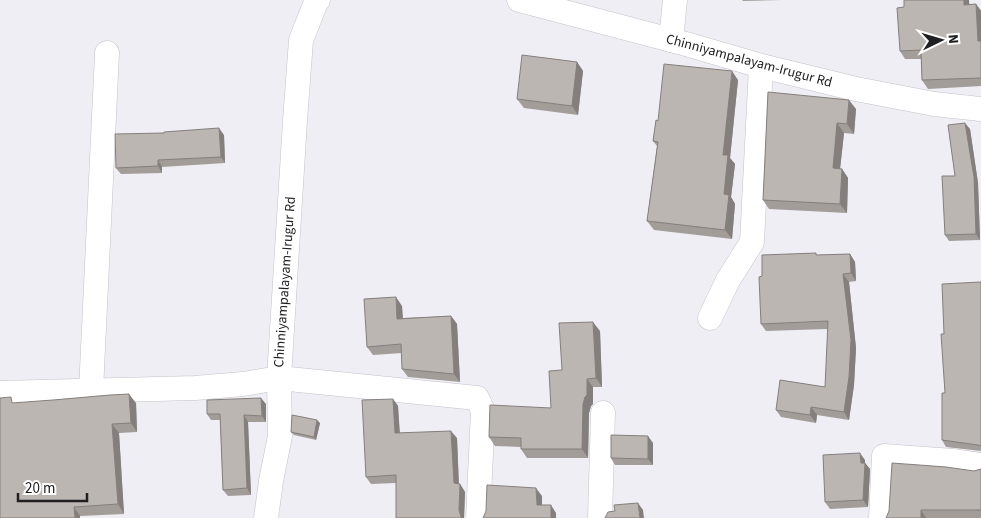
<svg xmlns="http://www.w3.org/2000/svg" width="981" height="518" viewBox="0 0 981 518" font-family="'Source Sans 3',sans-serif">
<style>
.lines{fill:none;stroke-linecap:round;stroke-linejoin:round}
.street-casing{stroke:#c3c2c9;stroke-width:25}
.street{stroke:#fff;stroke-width:24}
.wall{fill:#a29d99}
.shaded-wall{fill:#847f7d}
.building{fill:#bcb6b2;stroke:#847f7d}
.labels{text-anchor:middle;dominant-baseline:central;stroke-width:4;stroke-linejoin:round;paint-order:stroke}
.street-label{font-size:14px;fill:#202022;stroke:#fff}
</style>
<rect width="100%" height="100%" fill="#efeef5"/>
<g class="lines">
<defs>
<g id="street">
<path d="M519,0L686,44L761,66L856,89L934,104L981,109"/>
<path d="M671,40L675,0"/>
<path d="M710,318L728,280L752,242L761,66"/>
<path d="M91,391L107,53"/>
<path d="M0,393L195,388L243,384L279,378L295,121L301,40L316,2L318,0"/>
<path d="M266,518L271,481L280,436L279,378L477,398L483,411L478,518"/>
<path d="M600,518L603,413"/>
<path d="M881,518L884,456L953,461L981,465"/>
</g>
</defs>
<use href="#street" class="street-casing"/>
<use href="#street" class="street"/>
</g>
<g class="wall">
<path d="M742,0H782L743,1Z"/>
<path d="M904,0H969V4H976L981,11V86L928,89L922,80L921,59H905L900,51L904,7Z"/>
<path d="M577,62L583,71L578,115L524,108L517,99Z"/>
<path d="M738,80L730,158L735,164L731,197L735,204L732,239L654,230L647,221L657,146L653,141L658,121Z"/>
<path d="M768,92L856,109L854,134L844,133L840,169H842L848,178L847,213L769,209L763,200Z"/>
<path d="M970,129L978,183L980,240L949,241L945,235L955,176Z"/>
<path d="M224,135L225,163L162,167V173L121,174L116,168Z"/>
<path d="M850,254L855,262L856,281L849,282L856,348L854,385L849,420L817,415L816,423L781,417L776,410L825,387L828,329L766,331L761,324L762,276L818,255Z"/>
<path d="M981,282V451L946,447L942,440L945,393L944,334Z"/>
<path d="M402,306L403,318L451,316L457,324L460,382L408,377L402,369V353L373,355L367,347Z"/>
<path d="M600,331L602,387H593V404L591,406L589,413L588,458H527L521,449V447L495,446L489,437L551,408L562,370Z"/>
<path d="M393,399L398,406L400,433L457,438L459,484H460L465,492L464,518L396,483L371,484L366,477Z"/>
<path d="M15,403H136L137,432L119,433L124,514L80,516V518H0Z"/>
<path d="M266,404V422H248L251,495L228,496L223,490L220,420H211L207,414Z"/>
<path d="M320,423L316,440L294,435L291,432Z"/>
<path d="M653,443V465H615L611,458Z"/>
<path d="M865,460V463L870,469L868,507L830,509L825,502Z"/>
<path d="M981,469V518H886L974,471Z"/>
</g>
<g class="shaded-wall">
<path d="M964,0H969L970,13L964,5Z"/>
<path d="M976,4L981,11V45L978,41Z"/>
<path d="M577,62L583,71L578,115L572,106Z"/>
<path d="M732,71L738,80L730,158L735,164L731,197L735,204L732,239L725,230L723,155Z"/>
<path d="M849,100L856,109L854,134L847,124Z"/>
<path d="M837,123L844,133L839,178L833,168Z"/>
<path d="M965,123L970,129L978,183L980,240L976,234Z"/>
<path d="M219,128L224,135L225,163L221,157Z"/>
<path d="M158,160L162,167V173L158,166Z"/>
<path d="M842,169L848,178L847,213L840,204Z"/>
<path d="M850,254L855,262L856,281L851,273Z"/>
<path d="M843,274L849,282L856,348L854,385L849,420L844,412Z"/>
<path d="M396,297L402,306L403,327L397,319Z"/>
<path d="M451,316L457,324L460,382L454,374Z"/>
<path d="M593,322L600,331L602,387L596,378Z"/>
<path d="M587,379L593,387V404L591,406L589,413L588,458L582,449L583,404Z"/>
<path d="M129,394L136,403L137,432L131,423Z"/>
<path d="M261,398L266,404V422L262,416Z"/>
<path d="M393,399L398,406L400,441L395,433Z"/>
<path d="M811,407L817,415L816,423L810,415Z"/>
<path d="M244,415L248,422L251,495L247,488Z"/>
<path d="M317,420L320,423L316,440L314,437Z"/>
<path d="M112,424L119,433L124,514L118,504Z"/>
<path d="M451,431L457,438L459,491L454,483Z"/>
<path d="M648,436L653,443V465L648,459Z"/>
<path d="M860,453L865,460V463L870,469L868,507L863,500Z"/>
<path d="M460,484L465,492L464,518H461V517L459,510Z"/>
<path d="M536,488L542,496V513L537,505Z"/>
<path d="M638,503L643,510L644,518H640Z"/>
<path d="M551,505L556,513V518H551Z"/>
<path d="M74,507L80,516V518H75Z"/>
<path d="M921,510L926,518H921Z"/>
</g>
<g class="building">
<path d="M904,0H964V5L976,4L978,41H981V78L922,80L921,50L900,51L897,8L904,7Z"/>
<path d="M522,55L577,62L572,106L517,99Z"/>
<path d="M664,64L732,71L723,155H728L724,194L729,195L725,230L647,221L658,142L653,141L656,120L658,121Z"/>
<path d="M768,92L849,100L847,124L837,123L833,168L842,169L840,204L763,200Z"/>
<path d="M965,123L974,177L976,234L945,235L942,176H955L948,125Z"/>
<path d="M219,128L221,157L158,160V166L116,168L115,134L164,133V132Z"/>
<path d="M816,253V255L850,254L851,273L843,274L851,340L849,377L844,412L811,407L810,415L776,410L780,380L825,387L828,321L761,324L759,277L762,276V255Z"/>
<path d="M981,282V446L978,445L942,440V393H945L941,334H944L942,284Z"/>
<path d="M396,297L397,319L451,316L454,374L402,369L401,344L367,347L364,299Z"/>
<path d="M593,322L596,378L587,379V395L585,397L583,404L582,449H521V438L489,437L490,405L551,408L549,371L562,370L559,323Z"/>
<path d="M129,394L131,423L112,424L118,504L74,507L75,518H0V398L11,397L12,403L53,400L110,395Z"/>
<path d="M261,398L262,416L244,415L247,488L223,490L220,414H207V400Z"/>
<path d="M393,399L395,433L451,431L454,483L460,484L459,510L461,517L462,518H396V475L366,477L362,400Z"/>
<path d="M292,415L317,420L314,437L291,432Z"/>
<path d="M611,435L648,436V459L611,458Z"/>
<path d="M860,453L861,463H865L863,500L825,502L823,455Z"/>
<path d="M892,463L946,467L974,471L981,469V510H921V518H886L889,511Z"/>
<path d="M487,485L536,488L537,505H551V518H483L486,511Z"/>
<path d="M638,503L640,518H605L608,512L615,511L614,505Z"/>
</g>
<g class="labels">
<g class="street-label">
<text transform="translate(749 61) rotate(15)">Chinniyampalayam-Irugur Rd</text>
<text transform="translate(285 282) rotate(-86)">Chinniyampalayam-Irugur Rd</text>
</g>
</g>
<g transform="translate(941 40) rotate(85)" stroke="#ffffff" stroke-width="4" paint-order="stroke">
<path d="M0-4L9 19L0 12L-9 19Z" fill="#202022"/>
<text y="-8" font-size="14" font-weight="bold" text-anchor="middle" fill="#202022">N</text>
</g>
<path d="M18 493v8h69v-8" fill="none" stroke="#202022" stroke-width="2.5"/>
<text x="25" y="493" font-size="15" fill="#202022" stroke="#ffffff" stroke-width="4" paint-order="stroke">20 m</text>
</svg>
